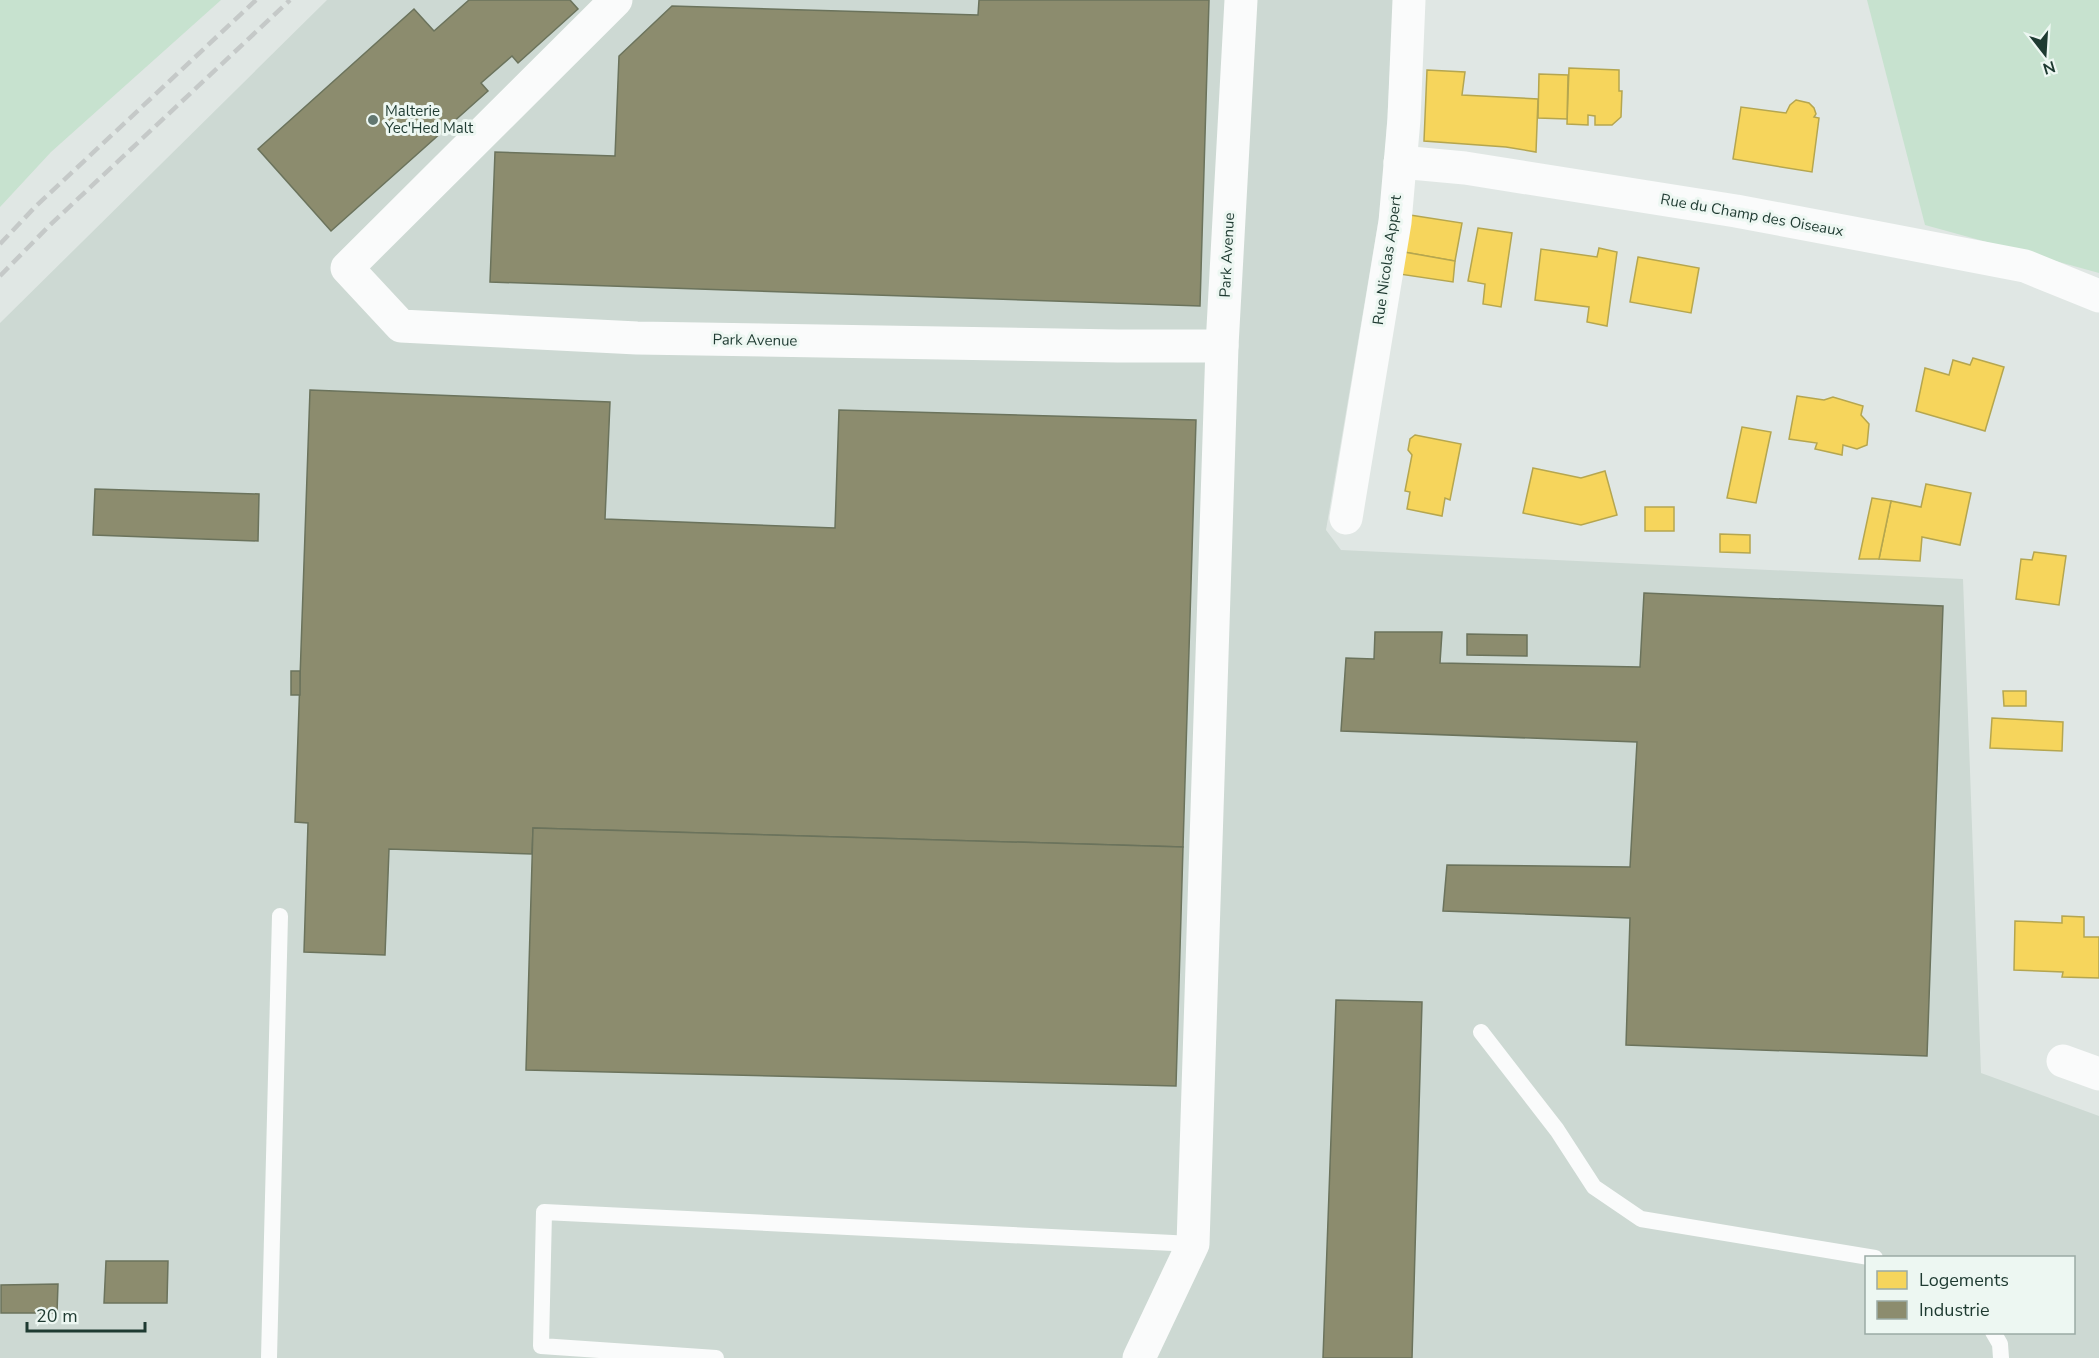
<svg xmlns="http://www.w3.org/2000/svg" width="2099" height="1358" viewBox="0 0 2099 1358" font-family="'Nunito Sans',sans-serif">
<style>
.built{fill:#cdd9d3;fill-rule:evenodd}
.green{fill:#c7e2cf}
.homes{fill:#f6d55c;stroke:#b5a64f;stroke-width:1.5}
.industry{fill:#8c8c6e;stroke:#6b735c;stroke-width:1.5}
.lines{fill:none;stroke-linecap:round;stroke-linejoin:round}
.service{stroke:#fafbfb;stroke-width:16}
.minor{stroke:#fafbfb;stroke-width:33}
.rail{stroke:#c5c9c8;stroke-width:4.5;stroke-dasharray:12 6;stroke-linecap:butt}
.poi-dot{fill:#627770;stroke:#edf7f2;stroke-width:2}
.labels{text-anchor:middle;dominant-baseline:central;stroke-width:6;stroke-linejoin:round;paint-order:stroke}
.poi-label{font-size:15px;fill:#1e3a31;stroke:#edf7f2;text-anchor:start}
.street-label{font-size:15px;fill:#1e3a31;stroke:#edf7f2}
</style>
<rect width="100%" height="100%" fill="#e0e7e4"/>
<path class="built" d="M327,0H1394L1383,194L1326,530L1341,550L1963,579L1981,1073L2099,1116V1358H0V323ZM1866,1258H2074V1332H1866Z"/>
<g class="green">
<path d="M0,0H221L51,152L0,207Z"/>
<path d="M1867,0H2099V273L1925,225Z"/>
</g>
<g class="homes">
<path d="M1569,68L1619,70V91H1622L1621,117L1612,125H1595V116L1588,115V125L1567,124Z"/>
<path d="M1427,70L1465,72L1462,95L1538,99L1536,152L1506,147L1424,141Z"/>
<path d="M1539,74L1568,75L1567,119L1538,118Z"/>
<path d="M1796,100L1809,103L1814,108L1816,114L1814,117L1819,118L1812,172L1733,159L1741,107L1786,113L1790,105Z"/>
<path d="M1410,215L1462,223L1455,261L1404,252Z"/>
<path d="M1478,228L1512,233L1501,307L1483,304L1485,284L1468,281Z"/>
<path d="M1599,248L1617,252L1607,326L1587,322L1589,307L1535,300L1541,249L1597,257Z"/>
<path d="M1404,252L1455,261L1453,282L1399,274Z"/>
<path d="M1638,257L1699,268L1691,313L1630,302Z"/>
<path d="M1973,358L2004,367L1985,431L1916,411L1925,368L1949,375L1953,360L1970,365Z"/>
<path d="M1797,396L1824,400L1833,397L1863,406L1861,415L1869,424L1867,445L1857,449L1843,445L1842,455L1815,449L1817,443L1789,439Z"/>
<path d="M1742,427L1771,432L1756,503L1727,498Z"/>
<path d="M1415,435L1461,444L1450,500L1445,498L1442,516L1407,509L1410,492L1405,491L1412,455L1408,450L1410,439Z"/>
<path d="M1533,468L1581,478L1605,471L1617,515L1581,525L1523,513Z"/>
<path d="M1926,484L1971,493L1960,545L1922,537L1920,561L1879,559L1891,501L1921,507Z"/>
<path d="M1872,498L1891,501L1880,554L1879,559H1859Z"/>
<rect x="1645" y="507" width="29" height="24"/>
<path d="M1720,534L1750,535V553L1720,552Z"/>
<path d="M2034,552L2066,556L2059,605L2016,599L2021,559L2032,560Z"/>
<path d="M2003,691H2026V706H2004Z"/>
<path d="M1992,718L2063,722L2062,751L1990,748Z"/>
<path d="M2062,916L2084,917V937H2099V978L2062,977L2063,972L2014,970L2015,921L2062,923Z"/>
</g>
<g class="industry">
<path d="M469,0H570L578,9L518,63L512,56L481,83L488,91L331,231L258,149L414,9L434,31Z"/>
<path d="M979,0H1209L1200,306L490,282L495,152L615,156L619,56L672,6L978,15Z"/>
<path d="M310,390L610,402L605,519L835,528L839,410L1196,420L1183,847L533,828L532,854L389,849L385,955L304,952L308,823L295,822Z"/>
<path d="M95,489L259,494L258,541L93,535Z"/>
<path d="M1644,593L1943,606L1927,1056L1626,1045L1630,918L1443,911L1447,865L1630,867L1637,742L1341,731L1346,658L1374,659L1375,632H1442L1440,663L1640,667Z"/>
<path d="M1467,634L1527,635V656L1467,655Z"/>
<rect x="291" y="671" width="9" height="24"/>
<path d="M533,828L1183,847L1176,1086L526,1070Z"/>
<path d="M1336,1000L1422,1002L1412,1358H1323Z"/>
<path d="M106,1261H168L167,1303H104Z"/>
<path d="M58,1284L57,1313H1V1285Z"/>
</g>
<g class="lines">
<g class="service">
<path d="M1481,1032L1557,1130L1594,1187L1641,1219L1875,1258"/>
<path d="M1993,1332L2000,1344L2001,1358"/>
<path d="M269,1358L280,916"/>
<path d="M716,1358L541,1346L544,1212L1193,1244"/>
</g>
<g class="minor">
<path d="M616,0L347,268L401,326L637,338L1118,346H1222"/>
<path d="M1400,162L1465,168L1736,211L1869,236L2025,266L2099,296"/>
<path d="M1346,518L1395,222L1404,119L1409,0"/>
<path d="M2063,1061L2099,1074"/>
<path d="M1139,1358L1193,1244L1222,346L1241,0"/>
</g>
<g class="rail">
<path d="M0,244L35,207L256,0"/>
<path d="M0,276L50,225L290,0"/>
</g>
</g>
<circle class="poi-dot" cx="373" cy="120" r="6"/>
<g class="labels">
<g class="poi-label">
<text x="385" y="111">Malterie<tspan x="385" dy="17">Yec'Hed Malt</tspan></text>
</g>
<g class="street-label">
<text transform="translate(1752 215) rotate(10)">Rue du Champ des Oiseaux</text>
<text transform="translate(1227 255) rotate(-87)">Park Avenue</text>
<text transform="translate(1387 260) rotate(-82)">Rue Nicolas Appert</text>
<text transform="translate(755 340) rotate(1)">Park Avenue</text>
</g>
</g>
<rect x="1865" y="1256" width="210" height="78" fill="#edf7f2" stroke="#9aaba5" stroke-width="1.5"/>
<rect x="1877" y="1271" width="30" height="18" fill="#f6d55c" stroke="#9aaba5" stroke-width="1.5"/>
<text x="1919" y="1286" font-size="18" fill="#1e3a31">Logements</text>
<rect x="1877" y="1301" width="30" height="18" fill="#8c8c6e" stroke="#9aaba5" stroke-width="1.5"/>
<text x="1919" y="1316" font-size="18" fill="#1e3a31">Industrie</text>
<g transform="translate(2045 54) rotate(163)" stroke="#edf7f2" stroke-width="4.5" paint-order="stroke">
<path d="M0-4.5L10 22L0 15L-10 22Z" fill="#1e3a31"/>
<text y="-9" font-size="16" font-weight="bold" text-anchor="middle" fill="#1e3a31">N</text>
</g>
<path d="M27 1322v9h118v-9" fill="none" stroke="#1e3a31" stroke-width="3"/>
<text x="36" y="1322" font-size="18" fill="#1e3a31" stroke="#edf7f2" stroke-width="4.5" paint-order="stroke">20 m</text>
</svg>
